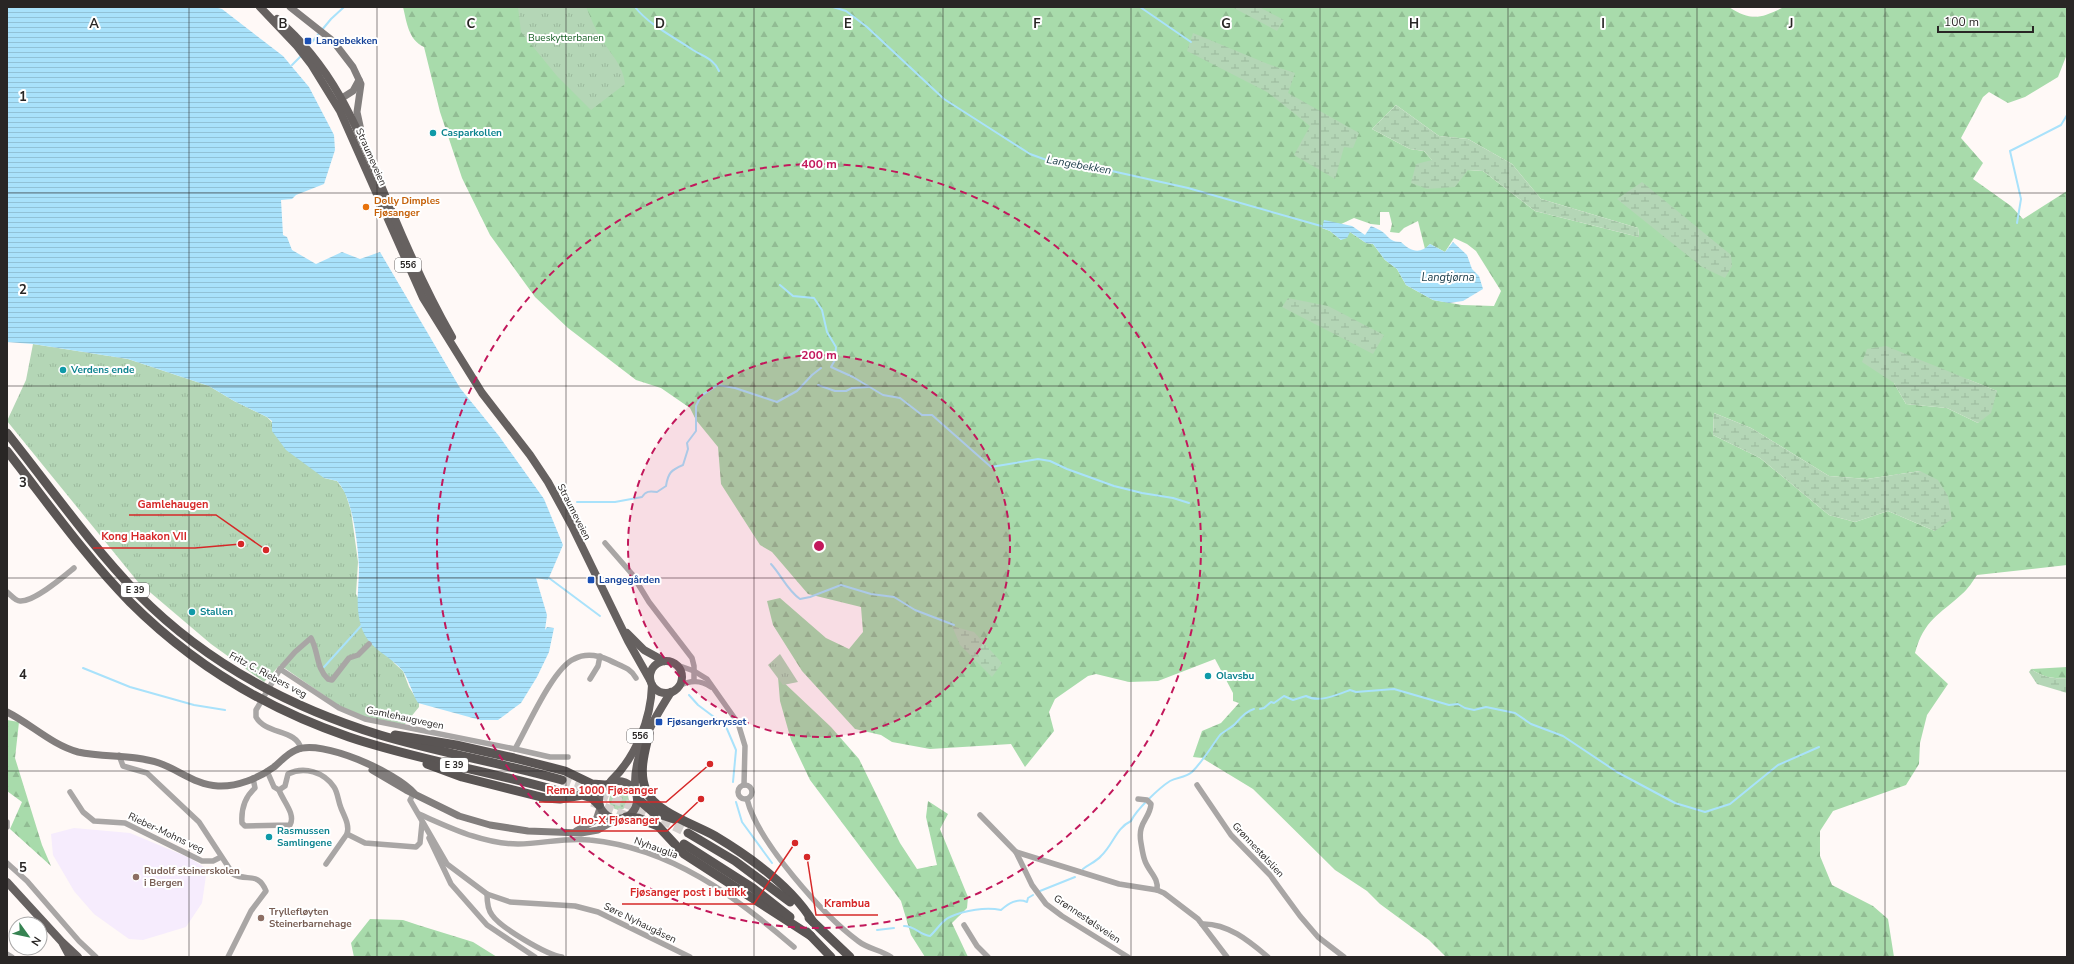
<svg xmlns="http://www.w3.org/2000/svg" width="2074" height="964" viewBox="0 0 2074 964" font-family="'Nunito Sans',sans-serif">
<style>
.education{fill:#f6ecfd}
.grass{fill:url(#grass-dots)}
.forest{fill:url(#forest-firs);fill-rule:evenodd}
.wetland{fill:url(#wetland-marsh)}
.park{fill:url(#park-tufts)}
.water{fill:url(#water-rules)}
.lines{fill:none;stroke-linecap:round;stroke-linejoin:round}
.stream{stroke:#a9e2fb;stroke-width:2}
.trunk-tunnel{stroke:#d4cfcd;stroke-width:9;stroke-dasharray:9 4.5;stroke-linecap:butt}
.minor{stroke:#a9a6a5;stroke-width:5.5}
.secondary{stroke:#827e7d;stroke-width:7}
.primary{stroke:#666160;stroke-width:8}
.trunk{stroke:#5a5554;stroke-width:9}
.grid{fill:none;stroke:#292625;stroke-width:1;stroke-opacity:0.55}
.ring{fill:none;stroke:#c2185b;stroke-width:2;stroke-dasharray:7 5}
.transit-dot{fill:#1a4fb4;stroke:#fff;stroke-width:1.5}
.culture-dot{fill:#0f9aa8;stroke:#fff;stroke-width:1.5}
.food-dot{fill:#e8710a;stroke:#fff;stroke-width:1.5}
.education-dot{fill:#8d6e63;stroke:#fff;stroke-width:1.5}
.labels{text-anchor:middle;dominant-baseline:central;stroke-width:4;stroke-linejoin:round;paint-order:stroke}
.shield{fill:#fff;stroke:#696766;stroke-width:1}
.shield-label{font-size:9px;font-weight:bold;fill:#292625}
.park-label{font-size:10px;fill:#196127;stroke:#fff}
.transit-label{font-size:10px;font-weight:bold;fill:#164399;stroke:#fff;text-anchor:start}
.culture-label{font-size:10px;font-weight:bold;fill:#0d838f;stroke:#fff;text-anchor:start}
.street-label{font-size:10px;fill:#292625;stroke:#fff}
.food-label{font-size:10px;font-weight:bold;fill:#c56008;stroke:#fff;text-anchor:start}
.education-label{font-size:10px;font-weight:bold;fill:#785e54;stroke:#fff;text-anchor:start}
.water-label{font-size:11px;font-style:italic;fill:#163845;stroke:#fff}
.grid-label{font-size:13px;text-anchor:middle;font-weight:bold;fill:#292625;stroke:#fff;stroke-width:4;stroke-linejoin:round;paint-order:stroke}
.centre{fill:#c2185b;stroke:#fff;stroke-width:2}
.ring-label{font-size:12px;text-anchor:middle;font-weight:bold;fill:#c2185b;stroke:#fff;stroke-width:4;stroke-linejoin:round;paint-order:stroke}
.leader{fill:none;stroke:#d62828;stroke-width:1.5}
.callout-dot{fill:#d62828;stroke:#fff;stroke-width:1.5}
.callout-label{font-size:11px;text-anchor:middle;font-weight:bold;fill:#d62828;stroke:#fff;stroke-width:4;stroke-linejoin:round;paint-order:stroke}
</style>
<defs>
<pattern id="grass-dots" width="8" height="8" patternUnits="userSpaceOnUse"><rect width="8" height="8" fill="#b4d6b6"/><path d="M2 2h.1M6 6h.1" fill="none" stroke="#9bb89c" stroke-width="1.8" stroke-linecap="round"/></pattern>
<pattern id="forest-firs" width="22" height="20" patternUnits="userSpaceOnUse"><rect width="22" height="20" fill="#a8dbab"/><path d="M5 1l3.5 6h-7zM16 11l3.5 6h-7z" fill="#91bc93"/></pattern>
<pattern id="wetland-marsh" width="20" height="14" patternUnits="userSpaceOnUse"><rect width="20" height="14" fill="#b4d6b6"/><path d="M1 5h8M5 5V1M11 12h8M15 12V8" fill="none" stroke="#9bb89c"/></pattern>
<pattern id="park-tufts" width="24" height="20" patternUnits="userSpaceOnUse"><rect width="24" height="20" fill="#b4d6b6"/><path d="M3 7l-1-3M5 7V3M7 7l1-3M15 17l-1-3M17 17v-4M19 17l1-3" fill="none" stroke="#9bb89c"/></pattern>
<pattern id="water-rules" width="6" height="5" patternUnits="userSpaceOnUse"><rect width="6" height="5" fill="#a9e2fb"/><path d="M0 2.5h6" fill="none" stroke="#91c2d7"/></pattern>
</defs>
<rect width="100%" height="100%" fill="#fff9f7"/>
<path class="education" d="M74,828L130,833L190,858L207,869L202,903L186,927L143,940L129,939L94,914L74,891L53,855L51,834Z"/>
<circle class="grass" cx="619" cy="800" r="10"/>
<g class="forest">
<path d="M403,7H1729C1752,22 1761,18 1784,7H2067V54L2058,77L2025,97L2008,103L1989,92L1983,97L1961,138L1983,163L1973,179L2011,206L2023,219L2067,191V565L1977,575C1973,581 1968,589 1962,594C1939,615 1924,620 1915,653L1948,684L1927,715L1920,743L1919,764L1906,785L1833,811L1820,831V856L1832,885L1873,906L1888,919L1894,957H1446L1429,940L1380,904L1367,891L1335,870L1253,789L1202,758L1193,757L1202,731L1221,723L1239,703L1233,701V693L1215,659L1158,681L1129,682L1096,674L1088,676L1055,699L1049,712L1054,731L1025,767L1011,744L930,749L892,742L881,735L855,729L802,671L773,625L767,601L780,598L826,638L849,649L863,632L861,607L808,594L772,552L760,545L721,484L718,447L696,420L690,408L661,388L636,380L568,328L535,297L490,235L462,178L440,112L424,47C408,39 407,23 403,7ZM1396,105L1439,136L1468,139L1512,164L1541,199L1638,228L1639,237L1535,211L1483,171L1468,170L1432,160L1424,151L1410,149L1372,129ZM1380,212H1389L1392,224L1390,232L1399,233L1404,228L1418,221L1425,249L1430,244L1445,252L1454,238L1467,244L1476,251L1501,291L1494,306L1462,305L1433,300L1406,285L1397,269L1385,260L1373,244L1366,243L1350,232L1341,240L1330,231L1322,228L1332,222L1339,225L1354,218L1371,224L1380,225ZM1967,379L1997,391L1978,423L1947,408L1906,404L1894,383ZM1714,413L1751,428L1829,476L1867,479L1920,471L1935,531L1888,511L1855,522L1829,515L1760,458L1713,435Z"/>
<path d="M2067,667V678C2053,679 2043,677 2031,669Z"/>
<path d="M778,677L831,727L859,759L900,843L917,869L937,865L926,817L928,801L948,814L940,829L968,897L967,908L952,923L968,957H925L911,935L901,901L810,780L791,740L780,701Z"/>
<path d="M7,720L19,722L15,758L42,845L51,866L10,829L22,802L7,791Z"/>
<path d="M370,919L403,920L418,925L473,942L497,957H354L351,943Z"/>
</g>
<g class="wetland">
<path d="M1232,7H1259L1284,20L1277,31Z"/>
<path d="M1193,33L1268,64L1295,73L1288,93L1359,133L1353,148L1344,147L1335,179L1294,155L1310,126L1267,92L1187,51Z"/>
<path d="M1396,105L1439,136L1468,139L1512,164L1541,199L1638,228L1639,237L1535,211L1483,171L1468,170L1455,187L1427,189L1411,183L1416,164L1432,160L1424,151L1410,149L1372,129Z"/>
<path d="M1642,182L1731,255L1732,266L1725,278L1702,267L1617,199Z"/>
<path d="M1288,298L1328,306L1384,335L1373,354L1282,307Z"/>
<path d="M1886,346L1997,391L1991,413L1978,423L1947,408L1906,404L1894,383L1862,362L1867,349Z"/>
<path d="M1714,413L1751,428L1829,476L1867,479L1920,471L1938,480L1948,496L1952,519L1935,531L1888,511L1855,522L1829,515L1760,458L1713,435Z"/>
<path d="M952,626L974,632L1002,663L992,677L960,645Z"/>
<path d="M2031,669C2043,677 2053,679 2067,678V693L2037,684L2029,672Z"/>
</g>
<g class="park">
<path d="M518,7H586C591,18 595,29 601,39C611,54 623,65 625,84L591,110L557,76L521,32Z"/>
<path d="M33,344L128,359L209,386L234,401L267,417L324,478L337,481L345,492L351,511L358,562L356,594L394,663L403,671L409,687L419,703V707L405,724L381,723L341,707L280,665L264,682L211,644L138,582L7,421L26,380Z"/>
<path d="M780,654L798,682L783,685L768,665Z"/>
</g>
<g class="water">
<path d="M7,7H214L222,9L283,56L309,87L334,135L335,150L324,184L296,195L292,199L281,200L283,235L287,237L292,250L316,264L342,252L360,259L380,252L460,388L499,436L544,499L563,545L548,580L536,578L547,615L545,630L547,627L554,628L549,652L537,677L521,703L498,720H480L418,703C413,695 407,675 402,670C388,654 368,649 361,626C355,606 359,587 359,568C358,545 353,497 337,481L324,478L286,450L272,431V421L267,417L234,401L209,386L128,359L33,344L7,342Z"/>
<path d="M1324,220L1352,226L1365,235L1371,226C1375,228 1381,230 1384,233C1390,239 1392,242 1401,242C1410,251 1420,255 1430,244L1445,252L1453,242L1467,255L1472,269L1479,276L1483,289L1463,301L1449,303L1433,300L1406,285L1397,269L1385,260L1373,244L1366,243L1350,232L1347,238L1341,240L1330,231L1322,228Z"/>
</g>
<g class="lines">
<g class="stream">
<path d="M635,7C649,25 674,37 693,50C704,57 714,59 719,71"/>
<path d="M833,7L846,11L867,27L944,99L1030,154L1052,162L1076,163L1188,188L1321,226"/>
<path d="M1140,7L1191,42"/>
<path d="M307,48L331,19L344,7"/>
<path d="M292,65L301,56"/>
<path d="M2017,223L2021,199L2010,151L2061,125L2067,115"/>
<path d="M780,285L793,296L814,298L822,310L827,332L836,347L835,360L831,367L853,377L883,395L900,398L922,415H932L991,467L1038,459L1050,461L1067,469L1114,486L1142,493L1173,498L1189,503"/>
<path d="M818,385L835,391H846L852,388L868,387"/>
<path d="M577,502H615L642,497C646,491 649,491 657,492L666,486C668,473 671,470 683,465L688,449L687,443L696,431V406L701,396L718,385L735,388L777,402L797,391L812,375L821,368"/>
<path d="M771,564C782,576 787,590 800,599L810,597L841,585L871,594L894,597L915,610L954,625"/>
<path d="M549,578L600,616"/>
<path d="M324,667L361,626"/>
<path d="M83,668L130,687L194,705L225,710"/>
<path d="M689,695L698,705L722,723L727,729L736,750L733,782"/>
<path d="M1260,709L1264,708L1271,702L1274,703L1284,696L1293,700L1306,696C1319,703 1337,695 1350,690L1356,692L1394,689L1449,705L1458,704L1465,708L1474,710L1486,707L1515,713L1531,724L1563,736L1617,772L1675,803L1705,812L1730,804L1778,765L1819,747"/>
<path d="M736,802L742,822L772,863"/>
<path d="M1083,869C1089,864 1096,862 1101,856C1113,845 1116,828 1131,821C1136,810 1159,788 1170,781C1177,777 1185,778 1192,772C1203,761 1211,747 1220,735C1224,731 1231,728 1235,724C1240,718 1246,711 1254,709"/>
<path d="M1040,891L1075,877"/>
<path d="M904,926C915,926 920,935 930,936C936,931 943,919 950,917C965,910 986,907 1001,910C1009,903 1017,898 1027,902L1028,898L1033,895"/>
<path d="M877,930L894,928"/>
</g>
<g class="trunk-tunnel">
<path d="M562,780L640,809L688,833"/>
<path d="M592,802L634,819"/>
</g>
<g class="minor">
<path d="M605,543L632,574L649,602L692,658L694,666V681"/>
<path d="M7,592C11,595 15,601 20,601C34,602 63,577 74,568"/>
<path d="M677,665L694,671L707,679L738,723L745,746L744,785"/>
<path d="M280,669L295,652L311,638C319,653 316,668 328,679L332,680L349,658L358,655L369,644"/>
<path d="M590,679L598,666L600,656"/>
<path d="M679,686C691,680 700,680 711,687"/>
<path d="M301,749C297,729 266,735 256,717V710L280,669L339,708L365,719L515,749L550,757H568"/>
<path d="M515,749C527,728 553,668 574,659C585,653 598,655 609,660C620,666 630,667 636,678"/>
<path d="M119,755L123,766L147,773L199,822L233,874C247,882 258,871 266,891L251,911L228,957"/>
<path d="M267,771L274,787L279,790L285,786L288,774C304,766 324,772 334,787C338,793 338,801 341,808C344,816 350,825 347,834L365,843L416,847L420,843L422,823"/>
<path d="M253,778L255,788C245,797 241,809 242,823L245,826L290,825C296,814 283,801 279,790"/>
<path d="M1197,785L1231,835L1270,875L1300,916L1318,937L1344,957"/>
<circle cx="745" cy="792" r="7"/>
<path d="M70,792L83,812L94,821L125,823L202,861H213L221,857"/>
<path d="M414,793L410,800L447,864L487,894L510,902L575,906L598,912L690,957"/>
<path d="M747,799C757,841 823,915 858,941C868,949 881,950 891,957"/>
<path d="M1138,799L1147,800L1151,804C1150,819 1137,822 1141,843C1142,849 1143,856 1145,861C1149,872 1159,878 1157,890"/>
<path d="M419,814C451,828 483,844 518,844C542,844 566,837 590,840C671,848 735,896 794,947"/>
<path d="M980,815L1016,852L1032,885L1046,904L1062,916L1128,957"/>
<path d="M7,822V827"/>
<path d="M429,838L451,884L487,925L535,957"/>
<path d="M1016,852L1119,884L1157,890L1164,893L1198,919L1227,957"/>
<path d="M7,863L27,881L79,941L96,957"/>
<path d="M326,864L347,834"/>
<path d="M487,894C487,901 488,910 492,915C501,928 547,955 562,957"/>
<path d="M1202,924C1228,923 1250,942 1268,957"/>
<path d="M964,925L977,946L988,957"/>
<path d="M7,954L12,957"/>
</g>
<g class="secondary">
<path d="M290,7L333,41L353,67L361,84L357,112L362,135"/>
<path d="M341,105L342,98L353,91L359,80"/>
<path d="M7,712C31,724 52,745 78,752C105,758 133,754 159,763C179,770 196,785 218,786C237,787 259,778 274,767C281,761 288,753 296,750C321,738 397,773 414,793"/>
<path d="M372,770L406,790L459,816L490,825L528,831L581,833L598,830L617,819"/>
<path d="M576,831L596,820L600,808"/>
</g>
<g class="primary">
<path d="M260,7L297,46L311,64L340,111L423,298L482,393L530,455L548,482L572,526L628,641L650,680"/>
<path d="M277,19C340,73 361,139 392,212C410,255 429,297 452,337"/>
<path d="M627,633L644,650L664,661"/>
<circle cx="666" cy="677" r="16"/>
<circle cx="618" cy="800" r="19"/>
<path d="M611,781C636,757 651,719 652,685"/>
<path d="M635,790C633,753 652,722 671,692"/>
<path d="M7,882L62,942L78,957"/>
<path d="M63,944L70,957"/>
</g>
<g class="trunk">
<path d="M7,433C50,487 90,544 138,594C205,662 289,707 380,735C440,753 502,763 562,780"/>
<path d="M7,451C47,502 85,556 130,602C192,664 267,709 349,737C417,760 489,771 558,791"/>
<path d="M649,733C645,751 638,772 646,790C654,812 696,825 715,836C750,857 792,887 813,922"/>
<path d="M395,735L456,745L514,758L565,771L592,784L605,785"/>
<path d="M427,764L462,777L545,798L560,799L582,795L592,798L599,805"/>
<path d="M638,799L653,812L674,819"/>
<path d="M626,817L638,818L658,826L684,854L811,936"/>
<path d="M688,833L735,861L790,902"/>
<path d="M684,844L753,888L790,917"/>
<path d="M809,918L850,957"/>
<path d="M807,932L831,957"/>
</g>
</g>
<path class="grid" d="M189,7V957M377,7V957M566,7V957M754,7V957M943,7V957M1131,7V957M1320,7V957M1508,7V957M1697,7V957M1885,7V957M7,193H2067M7,386H2067M7,578H2067M7,771H2067"/>
<circle cx="819" cy="546" r="191" fill="#c2185b" fill-opacity=".12"/>
<g class="ring">
<circle cx="819" cy="546" r="191"/>
<circle cx="819" cy="546" r="382"/>
</g>
<g class="transit-dot">
<rect x="304" y="37" width="8" height="8" rx="2"/>
<rect x="587" y="576" width="8" height="8" rx="2"/>
<rect x="655" y="718" width="8" height="8" rx="2"/>
</g>
<g class="culture-dot">
<circle cx="433" cy="133" r="4"/>
<circle cx="63" cy="370" r="4"/>
<circle cx="192" cy="612" r="4"/>
<circle cx="1208" cy="676" r="4"/>
<circle cx="269" cy="837" r="4"/>
</g>
<circle class="food-dot" cx="366" cy="207" r="4"/>
<g class="education-dot">
<circle cx="136" cy="877" r="4"/>
<circle cx="261" cy="918" r="4"/>
</g>
<g class="labels">
<g class="shield">
<rect x="395" y="258" width="26" height="14" rx="3"/>
<rect x="121" y="583" width="28" height="14" rx="3"/>
<rect x="627" y="729" width="26" height="14" rx="3"/>
<rect x="440" y="758" width="28" height="14" rx="3"/>
</g>
<g class="shield-label">
<text x="408" y="265">556</text>
<text x="135" y="590">E 39</text>
<text x="640" y="736">556</text>
<text x="454" y="765">E 39</text>
</g>
<g class="park-label">
<text x="566" y="38">Bueskytterbanen</text>
</g>
<g class="transit-label">
<text x="316" y="41">Langebekken</text>
<text x="599" y="580">Langegården</text>
<text x="667" y="722">Fjøsangerkrysset</text>
</g>
<g class="culture-label">
<text x="441" y="133">Casparkollen</text>
<text x="71" y="370">Verdens ende</text>
<text x="200" y="612">Stallen</text>
<text x="1216" y="676">Olavsbu</text>
<text x="277" y="831">Rasmussen<tspan x="277" dy="12">Samlingene</tspan></text>
</g>
<g class="street-label">
<text transform="translate(371 157) rotate(66)">Straumeveien</text>
<text transform="translate(574 512) rotate(63)">Straumeveien</text>
<text transform="translate(268 675) rotate(28)">Fritz C. Riebers veg</text>
<text transform="translate(405 718) rotate(12)">Gamlehaugvegen</text>
<text transform="translate(166 833) rotate(25)">Rieber-Mohns veg</text>
<text transform="translate(656 848) rotate(20)">Nyhauglia</text>
<text transform="translate(1258 850) rotate(47)">Grønnestølslien</text>
<text transform="translate(1087 919) rotate(34)">Grønnestølsveien</text>
<text transform="translate(640 923) rotate(26)">Søre Nyhaugåsen</text>
</g>
<g class="food-label">
<text x="374" y="201">Dolly Dimples<tspan x="374" dy="12">Fjøsanger</tspan></text>
</g>
<g class="education-label">
<text x="144" y="871">Rudolf steinerskolen<tspan x="144" dy="12">i Bergen</tspan></text>
<text x="269" y="912">Tryllefløyten<tspan x="269" dy="12">Steinerbarnehage</tspan></text>
</g>
<g class="water-label">
<text transform="translate(1079 165) rotate(10)">Langebekken</text>
<text x="1448" y="277">Langtjørna</text>
</g>
</g>
<g class="grid-label">
<text x="94" y="28">A</text>
<text x="283" y="28">B</text>
<text x="471" y="28">C</text>
<text x="660" y="28">D</text>
<text x="848" y="28">E</text>
<text x="1037" y="28">F</text>
<text x="1226" y="28">G</text>
<text x="1414" y="28">H</text>
<text x="1603" y="28">I</text>
<text x="1791" y="28">J</text>
<text x="23" y="101">1</text>
<text x="23" y="294">2</text>
<text x="23" y="487">3</text>
<text x="23" y="679">4</text>
<text x="23" y="872">5</text>
</g>
<circle cx="819" cy="546" r="6" class="centre"/>
<g class="ring-label">
<text x="819" y="168">400 m</text>
<text x="819" y="359">200 m</text>
</g>
<path class="leader" d="M266 550L216 515H129M241 544L195 548H93M710 764L666 802H539M701 799L667 831H565M795 843L754 904H622M807 857L816 915H878"/>
<g class="callout-dot">
<circle cx="266" cy="550" r="4"/>
<circle cx="241" cy="544" r="4"/>
<circle cx="710" cy="764" r="4"/>
<circle cx="701" cy="799" r="4"/>
<circle cx="795" cy="843" r="4"/>
<circle cx="807" cy="857" r="4"/>
</g>
<g class="callout-label">
<text x="173" y="508">Gamlehaugen</text>
<text x="144" y="540">Kong Haakon VII</text>
<text x="602" y="794">Rema 1000 Fjøsanger</text>
<text x="616" y="824">Uno-X Fjøsanger</text>
<text x="688" y="896">Fjøsanger post i butikk</text>
<text x="847" y="907">Krambua</text>
</g>
<rect width="2074" height="964" fill="none" stroke="#292625" stroke-width="16"/>
<g transform="translate(28 936) rotate(123)"><circle r="19" fill="#ffffff" stroke="#a9a8a8"/>
<path d="M0-3L7 15L0 10L-7 15Z" fill="#368352"/>
<text y="-6" font-size="11" font-weight="bold" text-anchor="middle" fill="#292625">N</text>
</g>
<path d="M1938 26v6h95v-6" fill="none" stroke="#292625" stroke-width="2"/>
<text x="1944" y="26" font-size="12" fill="#292625" stroke="#ffffff" stroke-width="3" paint-order="stroke">100 m</text>
</svg>
